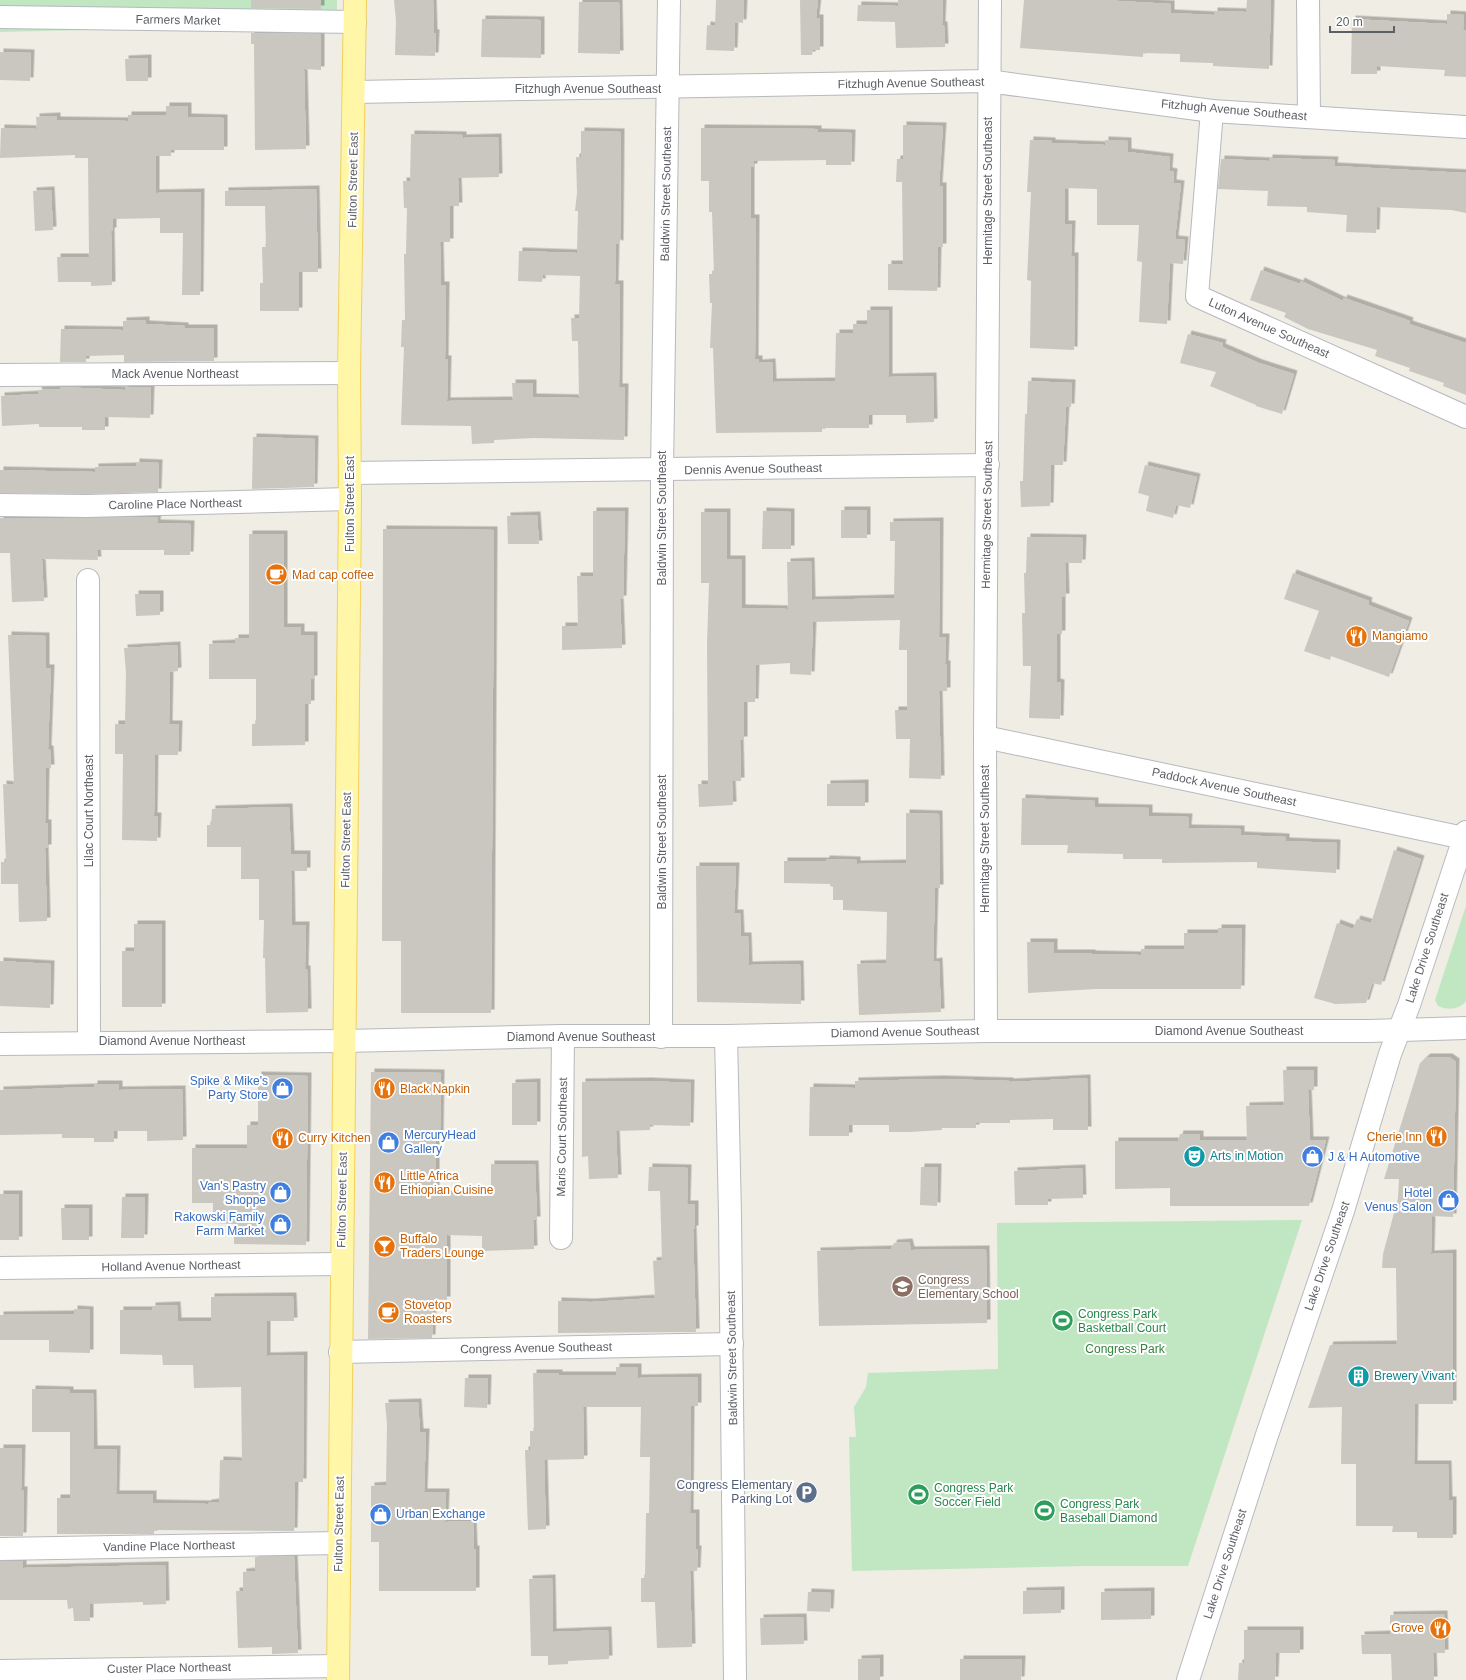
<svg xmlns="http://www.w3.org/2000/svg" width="1466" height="1680" viewBox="0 0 1466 1680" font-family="Helvetica,sans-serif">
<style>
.green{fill:#c0e6c2}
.building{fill:#cac7c1;filter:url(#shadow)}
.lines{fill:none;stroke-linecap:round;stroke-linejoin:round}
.minor-casing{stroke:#b6b9be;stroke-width:24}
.tertiary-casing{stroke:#b6b9be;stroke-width:24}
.secondary-casing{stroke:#b7bac0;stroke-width:24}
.primary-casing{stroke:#f3d058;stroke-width:24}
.minor{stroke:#fff;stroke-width:22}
.tertiary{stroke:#fff;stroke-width:22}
.secondary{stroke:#fff;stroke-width:22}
.primary{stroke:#fff6a8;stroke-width:22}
.labels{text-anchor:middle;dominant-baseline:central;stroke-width:4;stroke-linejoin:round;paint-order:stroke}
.street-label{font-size:12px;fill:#5c5f65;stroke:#fff}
.food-label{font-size:12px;fill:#c56008;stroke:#fff;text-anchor:start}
.shop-label{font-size:12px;fill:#366cbe;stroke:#fff;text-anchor:end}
.culture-label{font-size:12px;fill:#0d838f;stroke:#fff;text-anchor:start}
.education-label{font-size:12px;fill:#785e54;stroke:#fff;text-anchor:start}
.leisure-label{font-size:12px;fill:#27864d;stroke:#fff;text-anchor:start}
.park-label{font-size:12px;fill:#33843c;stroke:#fff}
.service-label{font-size:12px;fill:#4e5e75;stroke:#fff;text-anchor:end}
</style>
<defs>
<filter id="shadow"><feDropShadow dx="3.5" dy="-3.5" stdDeviation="0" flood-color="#0004"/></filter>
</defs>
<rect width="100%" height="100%" fill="#efede4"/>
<g class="green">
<path d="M0,0H337V24L0,32Z"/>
<path d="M1466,906V1001C1459,1010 1448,1010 1438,1006L1435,1000Z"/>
<path d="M1302,1220L1188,1566H1085L852,1571L849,1437H856L854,1407L866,1387L868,1373L998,1369L997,1223Z"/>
</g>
<g class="building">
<path d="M251,0H321V9L251,8Z"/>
<path d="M394,0H433L434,33H436L435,56L395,55L396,21Z"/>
<path d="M716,0H744L743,23L735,22L734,51L706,50L707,25L715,26Z"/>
<path d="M800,0H818L816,18H820V50H813L812,55H801Z"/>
<path d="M898,0H943L942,25H944L945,47L896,48L895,22L857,21L858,5L898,6Z"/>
<path d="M1024,0H1102L1171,4V13L1214,15V11L1246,12L1247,0H1271L1269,69L1213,66V63L1180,62V54L1143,53V57L1020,48Z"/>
<path d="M579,2H619L620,54L578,53Z"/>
<path d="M1447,14L1464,15L1463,30H1466V77L1444,76L1445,70L1377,66V74H1351L1352,19L1447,24Z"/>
<path d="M482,19L541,20V58L481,57Z"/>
<path d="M251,33L321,34V70L304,69L306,149L255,150L254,44H251Z"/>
<path d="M0,52L31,53L30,81L0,80Z"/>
<path d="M148,58V81H126L125,59Z"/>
<path d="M166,106H188V117L224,118V150H171V156H156V193L201,192L200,295H182L183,233H160V218L113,219V231H111L112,285L91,286V282H58L57,257H89L88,158H75V155L0,158L1,128L37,129L36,117L57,116V120L128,121V115H166Z"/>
<path d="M903,125L943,126L939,186H943V247H938L937,291L888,290V264H903L902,182H896L897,159H903Z"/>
<path d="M701,128L818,129V132L852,133L851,165H826V160L754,161V167H751V218H756L755,359H759V363L772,362L773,382L835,381L836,333H853V324H867V310H889V377L933,376L934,422L906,423V415H869V428H822V432L716,433L713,348H710L712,303H710L709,274H714L712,212H709V181H701Z"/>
<path d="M581,131L621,132L620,244L616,243L615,284H620L619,387H625L624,440L534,438L494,440V443L472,444L471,426L401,425L404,347H401L402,320H405L404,254H406L407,208H404L403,181H410L411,134L463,135V138L498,137L499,177L458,178L459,206H450V242H440L441,285H446L445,359H448L447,401L513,400L512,383H533V397L579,398L578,341H572L571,318H579L580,276L543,275L542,282L518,281L519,251L577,253L578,211H575L577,193L576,157H581Z"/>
<path d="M1030,140L1052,141V143L1105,145V140L1128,141V152L1170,157L1169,171L1174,172L1173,183L1181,184L1175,239L1185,240L1183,264L1170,263L1167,324L1139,322L1142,262L1137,261L1139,225H1097V189L1065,188V224H1072L1071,256H1075L1074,350L1030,348L1031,281L1027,280L1031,192H1027Z"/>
<path d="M1269,158L1335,160L1334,166L1466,173V213L1451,210L1377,207L1376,233L1346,232L1347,215L1307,212V207L1267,206L1268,191L1218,189L1221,159L1269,161Z"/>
<path d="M316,189L318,272H299V311H260V283H263L262,247H266L265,206H225V191Z"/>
<path d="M51,190L53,230L35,231L33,191Z"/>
<path d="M1261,270L1300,284L1301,281L1343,301L1344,298L1370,307L1410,321L1409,324L1466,343V395L1443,386L1444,383L1409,371L1410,368L1375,356L1377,350L1308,329L1284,317L1286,313L1250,300Z"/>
<path d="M146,320V324L185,326V328H214V361L124,362V355L86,356V362H60L61,329L123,330V321Z"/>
<path d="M1188,334L1223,343L1222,347L1259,363L1294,374L1282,414L1256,406V405L1210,386L1216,372L1180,363Z"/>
<path d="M1028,381L1072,383L1071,407H1066L1063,465H1051L1050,506L1021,507L1020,481H1023L1025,414H1027Z"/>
<path d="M60,387L125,390V387H151L150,418L105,417V430H82V427H39V424L2,426L1,396L39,394L38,390L60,389Z"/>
<path d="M253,437L315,439L314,487L252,489Z"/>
<path d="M136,462L159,463L158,492L87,494L0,493V470L95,472V467L136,466Z"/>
<path d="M1145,465L1197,477L1190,508L1176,505L1173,518L1146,511L1149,496L1138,493Z"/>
<rect x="841" y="510" width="26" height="28"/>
<path d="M593,511H625L623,599H620L622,648L562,650V626H578L577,576H593Z"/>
<path d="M763,511L791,512V549H762Z"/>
<path d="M701,512H727V559H742V608L788,609L787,562L811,561L812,600L894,598L895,541H890V522L940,521L939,637H946L945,664H947V691H939L941,779L909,778L910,739H896L895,710H907V650H899L900,620L813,622L811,675L790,674V663L756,665L755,702H744V740H740L741,781H732L733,805L699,807L698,784H708L707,643L709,583H701Z"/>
<path d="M537,515L539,544H508L507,516Z"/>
<path d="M158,517L157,523L191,524L190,555H164V550H97L98,560L42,559L44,601L12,602L10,553H0V518H87Z"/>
<path d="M383,529L494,530L491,1013H401V941H382Z"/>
<path d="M249,534H284V627H301V635H314V679H311V704H305V745L252,746V724H256V679H209V644L235,643V638H249Z"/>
<path d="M1027,537L1083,538L1082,563H1065L1066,597H1062V634H1057V682L1061,683L1060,719L1029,718L1031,666H1023L1022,613H1025L1024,573H1026Z"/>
<path d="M1293,573L1369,601L1368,605L1409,621L1389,677L1331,656L1330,660L1304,651L1319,611L1284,599Z"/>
<path d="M135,594H160V615L136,616Z"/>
<path d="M8,635L46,636V668H51L48,749H50L51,768H46L45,823H48V848H45L47,921L19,922L18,884H1V862H6L3,784L14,785Z"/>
<path d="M177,645L178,671L170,672L169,724H179L178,755H155L154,816H158L157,841L122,840L123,754H115V724H125L126,673L124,648Z"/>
<path d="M865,783V806H827V784Z"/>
<path d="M1022,798L1095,801V807L1149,808V816L1189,817L1188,828L1241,829V835L1286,837V841L1337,843L1336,873L1257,868V862L1162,863V859H1123V854L1067,853L1068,845H1021Z"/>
<path d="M289,807L291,854H307V871H291L292,925H306L305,969H307L308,1012L266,1013L265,958H263L264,920H259V879H241V847H207V825H211L212,809Z"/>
<path d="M906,813L939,814L940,888H935L933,962L939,961L941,1012L859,1015L857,964L886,963L887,912L843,910V900H833V887L830,886V884L784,883V861H826V859L857,860V864L906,863Z"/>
<path d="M1394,850L1421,859L1381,985L1372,983L1366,1003L1335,1004L1314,998L1337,923L1353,929L1357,919L1371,923Z"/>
<path d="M696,866H736L734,913H740L741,936H748L749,965L800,964L801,1004L697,1002Z"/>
<path d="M134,924H162V1007H122V951H134Z"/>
<path d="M1218,928H1242L1241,989H1096L1028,993L1027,942H1054V953H1092V954L1141,955V949H1184V933H1218Z"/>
<path d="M0,961L51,964L50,1008L0,1006Z"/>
<path d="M1427,1057H1449L1456,1062L1453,1217L1432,1216L1431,1254L1453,1253V1404H1415L1414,1464H1448L1449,1500H1453V1538H1417V1532H1392L1393,1526H1356V1464H1341L1342,1407L1308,1408L1330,1345L1397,1344L1396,1268H1382L1383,1254L1398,1198L1399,1179H1384L1420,1063Z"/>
<path d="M1283,1070H1314V1090H1308L1310,1140H1326L1309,1206H1170V1188L1115,1189V1141H1178L1180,1134H1200V1140H1247L1246,1106L1284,1105Z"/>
<path d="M371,1072L441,1073L440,1140H436V1194H491V1164H535L537,1220H533L534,1249L482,1251V1236L447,1235V1300L433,1299L432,1338L368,1339Z"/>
<path d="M258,1075L308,1076L306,1245L234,1244V1224L213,1223V1203H192V1148H247V1125H258Z"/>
<path d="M1087,1078L1088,1130H1053V1119L1010,1120V1123H976V1128H942V1130L910,1132H889V1125H849V1136H809L810,1087L855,1088V1081L940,1079L1010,1081V1082Z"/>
<path d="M648,1081L691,1083L690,1126L650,1125V1130L616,1131L618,1178L589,1179L588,1156L582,1157V1082Z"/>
<path d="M537,1082V1125H512V1083Z"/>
<path d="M94,1084H119V1090L182,1089L183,1140L147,1141V1131H114V1142H94V1138H62V1134L0,1135V1090L94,1087Z"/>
<path d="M649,1167L688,1168L687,1204H695V1229H693L696,1332L558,1333V1301L591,1302L655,1298L653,1261L662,1260L660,1191H648Z"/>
<path d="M921,1167H938L937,1206L920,1205Z"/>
<path d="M1082,1168L1083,1198L1048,1199V1205H1015L1014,1171Z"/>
<rect x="0" y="1194" width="19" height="46"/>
<path d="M122,1197H145L144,1238H121Z"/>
<path d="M61,1208H89V1240H62Z"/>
<path d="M909,1242L911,1250L986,1249L987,1323L819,1326L817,1251L891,1249L894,1243Z"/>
<path d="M293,1296L294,1321H267V1356L304,1355L303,1482H295L294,1531L154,1530V1534H57V1498H70V1432H32V1389L70,1390V1393H93L94,1449H117L116,1494H153V1503L208,1504V1503L219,1502L220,1460L242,1461L241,1387L194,1388L193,1365H163L162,1355L120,1354V1310H152V1306L177,1305L178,1321H211V1297Z"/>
<path d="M74,1309L90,1310V1353L49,1352V1340H0V1315L74,1314Z"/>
<path d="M616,1367H638V1378L698,1377V1406H691L690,1513H696V1549H698L697,1571H690L692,1647L657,1648L655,1602H641V1578H645L646,1513H649L650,1457H640L641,1407H583L584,1459L544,1460L546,1529L528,1530L525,1450H530V1431H534L533,1373H559V1375H616Z"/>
<path d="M465,1378H488L487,1408L464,1407Z"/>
<path d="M418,1402L420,1432H426L424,1492H446L445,1522L473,1521L474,1549H476V1591H379V1542H371V1486L386,1485L387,1424L385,1403Z"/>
<path d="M0,1448H22L21,1490H24L23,1536H0Z"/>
<path d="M294,1556L298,1653L272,1654V1647L238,1648L236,1591H243V1572L255,1571V1557Z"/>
<path d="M0,1561H23V1568L165,1565L166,1604L143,1605V1602L90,1604V1621H74L73,1608L68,1609L67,1600H0Z"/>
<path d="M552,1578L553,1632L608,1630L609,1659L568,1661V1664L548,1665V1656H531L529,1579Z"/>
<path d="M1061,1590V1613L1023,1614V1591Z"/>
<path d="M1151,1591V1619L1101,1620V1592Z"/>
<path d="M808,1592L831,1593L830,1612L807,1611Z"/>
<path d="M1444,1614L1445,1653H1433L1434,1680H1392L1391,1654H1362L1361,1635L1390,1634V1615Z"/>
<path d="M803,1617L804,1644L761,1645L760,1618Z"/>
<path d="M1244,1630H1300V1653H1276L1275,1680H1238L1239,1663H1244Z"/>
<path d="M880,1658V1680H858V1659Z"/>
<path d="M960,1659H1022L1021,1680H960Z"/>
</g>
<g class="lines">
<defs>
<g id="minor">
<path d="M1308,0L1309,117"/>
<path d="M0,17L355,22"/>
<path d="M355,92L988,81L1212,111L1466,127"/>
<path d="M1212,111L1197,296L1466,417"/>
<path d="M0,375L349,373"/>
<path d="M350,473L988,465"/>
<path d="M0,505L87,506L350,499"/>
<path d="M88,580L89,1042"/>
<path d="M985,737L1464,838"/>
<path d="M986,1031L985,737L990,0"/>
<path d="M726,1036L730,1215L735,1680"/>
<path d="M661,1037L662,471L669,0"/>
<path d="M561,1238L563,1036"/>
<path d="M0,1268L341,1264"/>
<path d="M340,1352L732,1344"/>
<path d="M0,1549L339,1543"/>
<path d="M0,1671L337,1666"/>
</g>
<path id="tertiary" d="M0,1044L344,1041L563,1036H726L986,1031H1369L1466,1028"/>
<path id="secondary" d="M1188,1680L1267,1435L1343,1211L1390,1054L1409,1005L1466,832"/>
<path id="primary" d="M338,1680L350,499L349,373L355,0"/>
</defs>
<use href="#minor" class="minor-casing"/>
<use href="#tertiary" class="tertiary-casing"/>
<use href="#secondary" class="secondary-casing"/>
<use href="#primary" class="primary-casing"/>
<use href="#minor" class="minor"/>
<use href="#tertiary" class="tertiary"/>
<use href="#secondary" class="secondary"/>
<use href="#primary" class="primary"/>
</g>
<defs>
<symbol id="cafe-disc" viewBox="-11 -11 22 22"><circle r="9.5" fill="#e8710a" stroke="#fff"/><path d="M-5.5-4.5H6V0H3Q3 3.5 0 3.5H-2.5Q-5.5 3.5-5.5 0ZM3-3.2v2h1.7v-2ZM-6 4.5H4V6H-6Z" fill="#fff"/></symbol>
<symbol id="restaurant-disc" viewBox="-11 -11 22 22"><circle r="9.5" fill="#e8710a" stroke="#fff"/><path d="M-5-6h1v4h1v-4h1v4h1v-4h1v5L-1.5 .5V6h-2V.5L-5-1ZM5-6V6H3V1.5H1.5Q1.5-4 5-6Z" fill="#fff"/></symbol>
<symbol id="shop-disc" viewBox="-11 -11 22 22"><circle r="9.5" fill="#3f7fe0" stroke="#fff"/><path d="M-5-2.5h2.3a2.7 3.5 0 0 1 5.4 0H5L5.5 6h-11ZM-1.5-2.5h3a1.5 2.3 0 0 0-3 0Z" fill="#fff"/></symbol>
<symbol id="theatre-disc" viewBox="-11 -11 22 22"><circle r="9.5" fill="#0f9aa8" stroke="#fff"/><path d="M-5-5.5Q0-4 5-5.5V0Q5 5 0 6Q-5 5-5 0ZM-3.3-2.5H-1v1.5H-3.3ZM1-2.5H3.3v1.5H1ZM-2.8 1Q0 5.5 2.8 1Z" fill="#fff"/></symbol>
<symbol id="bar-disc" viewBox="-11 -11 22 22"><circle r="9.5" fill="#e8710a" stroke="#fff"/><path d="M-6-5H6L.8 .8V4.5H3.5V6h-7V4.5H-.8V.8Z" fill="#fff"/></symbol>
<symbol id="school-disc" viewBox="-11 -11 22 22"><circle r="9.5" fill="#8d6e63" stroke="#fff"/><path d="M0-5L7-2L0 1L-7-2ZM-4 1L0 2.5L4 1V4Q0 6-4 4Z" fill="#fff"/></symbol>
<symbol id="stadium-disc" viewBox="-11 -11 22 22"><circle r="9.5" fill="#2e9e5b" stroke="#fff"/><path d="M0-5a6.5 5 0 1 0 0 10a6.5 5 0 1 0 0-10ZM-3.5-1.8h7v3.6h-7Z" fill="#fff"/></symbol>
<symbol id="building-disc" viewBox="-11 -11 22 22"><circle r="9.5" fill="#0f9aa8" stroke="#fff"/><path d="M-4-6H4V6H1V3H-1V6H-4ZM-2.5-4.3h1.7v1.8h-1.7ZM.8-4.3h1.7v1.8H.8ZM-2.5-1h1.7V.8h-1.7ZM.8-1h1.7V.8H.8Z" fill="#fff"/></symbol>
<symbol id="parking-disc" viewBox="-11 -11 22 22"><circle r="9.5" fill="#5c6f8a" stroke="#fff"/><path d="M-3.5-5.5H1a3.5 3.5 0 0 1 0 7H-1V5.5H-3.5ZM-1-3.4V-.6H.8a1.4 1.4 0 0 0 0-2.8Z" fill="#fff"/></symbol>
</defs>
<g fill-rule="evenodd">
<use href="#cafe-disc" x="264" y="562" width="25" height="25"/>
<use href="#restaurant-disc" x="1344" y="624" width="25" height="25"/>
<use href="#shop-disc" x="270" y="1076" width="25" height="25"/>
<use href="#restaurant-disc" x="372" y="1076" width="25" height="25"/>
<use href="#restaurant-disc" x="1424" y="1124" width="25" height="25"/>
<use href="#restaurant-disc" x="270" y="1126" width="25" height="25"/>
<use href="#shop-disc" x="376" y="1130" width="25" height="25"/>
<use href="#theatre-disc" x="1182" y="1144" width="25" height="25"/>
<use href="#shop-disc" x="1300" y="1144" width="25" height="25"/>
<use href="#restaurant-disc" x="372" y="1170" width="25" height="25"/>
<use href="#shop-disc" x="268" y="1180" width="25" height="25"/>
<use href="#shop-disc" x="1436" y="1188" width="25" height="25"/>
<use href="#shop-disc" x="268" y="1212" width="25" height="25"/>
<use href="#bar-disc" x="372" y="1234" width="25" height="25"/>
<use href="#school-disc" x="890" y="1274" width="25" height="25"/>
<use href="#cafe-disc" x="376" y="1300" width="25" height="25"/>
<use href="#stadium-disc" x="1050" y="1308" width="25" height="25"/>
<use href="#building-disc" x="1346" y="1364" width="25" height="25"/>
<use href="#parking-disc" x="794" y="1480" width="25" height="25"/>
<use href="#stadium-disc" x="906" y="1482" width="25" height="25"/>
<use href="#stadium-disc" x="1032" y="1498" width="25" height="25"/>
<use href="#shop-disc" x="368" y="1502" width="25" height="25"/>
<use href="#restaurant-disc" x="1428" y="1616" width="25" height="25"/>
</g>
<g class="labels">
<g class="street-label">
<text transform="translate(178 20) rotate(1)">Farmers Market</text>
<text transform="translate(911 83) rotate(-1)">Fitzhugh Avenue Southeast</text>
<text x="588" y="89">Fitzhugh Avenue Southeast</text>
<text transform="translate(1234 110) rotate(5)">Fitzhugh Avenue Southeast</text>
<text transform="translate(353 180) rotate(-89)">Fulton Street East</text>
<text transform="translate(988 191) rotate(-90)">Hermitage Street Southeast</text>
<text transform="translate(666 194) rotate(-89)">Baldwin Street Southeast</text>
<text transform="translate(1269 328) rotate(24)">Luton Avenue Southeast</text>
<text x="175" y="374">Mack Avenue Northeast</text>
<text transform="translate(753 469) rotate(-1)">Dennis Avenue Southeast</text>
<text transform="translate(175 504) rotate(-1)">Caroline Place Northeast</text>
<text transform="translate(350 504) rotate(-90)">Fulton Street East</text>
<text transform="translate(987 515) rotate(-89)">Hermitage Street Southeast</text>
<text transform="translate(662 518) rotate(-90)">Baldwin Street Southeast</text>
<text transform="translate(1224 787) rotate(12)">Paddock Avenue Southeast</text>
<text transform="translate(89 811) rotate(-90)">Lilac Court Northeast</text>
<text transform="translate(985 839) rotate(-90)">Hermitage Street Southeast</text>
<text transform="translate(346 840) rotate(-89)">Fulton Street East</text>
<text transform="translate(662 842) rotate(-90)">Baldwin Street Southeast</text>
<text transform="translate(1427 948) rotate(-72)">Lake Drive Southeast</text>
<text x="1229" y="1031">Diamond Avenue Southeast</text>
<text transform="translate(905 1032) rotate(-1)">Diamond Avenue Southeast</text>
<text x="581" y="1037">Diamond Avenue Southeast</text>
<text x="172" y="1041">Diamond Avenue Northeast</text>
<text transform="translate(562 1137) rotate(-89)">Maris Court Southeast</text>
<text transform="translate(342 1200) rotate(-89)">Fulton Street East</text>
<text transform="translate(1327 1256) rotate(-71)">Lake Drive Southeast</text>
<text transform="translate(171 1266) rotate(-1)">Holland Avenue Northeast</text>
<text transform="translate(536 1348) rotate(-1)">Congress Avenue Southeast</text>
<text transform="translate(732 1358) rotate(-91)">Baldwin Street Southeast</text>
<text transform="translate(339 1524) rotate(-89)">Fulton Street East</text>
<text transform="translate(169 1546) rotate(-1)">Vandine Place Northeast</text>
<text transform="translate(1225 1564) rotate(-72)">Lake Drive Southeast</text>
<text transform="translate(169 1668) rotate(-1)">Custer Place Northeast</text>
</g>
<g class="food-label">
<text x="292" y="575">Mad cap coffee</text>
<text x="1372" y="636">Mangiamo</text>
<text x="400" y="1089">Black Napkin</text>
<text x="1422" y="1137" text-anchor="end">Cherie Inn</text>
<text x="298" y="1138">Curry Kitchen</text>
<text x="400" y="1176">Little Africa<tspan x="400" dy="14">Ethiopian Cuisine</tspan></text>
<text x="400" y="1239">Buffalo<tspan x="400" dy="14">Traders Lounge</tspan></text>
<text x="404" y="1305">Stovetop<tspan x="404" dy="14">Roasters</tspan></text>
<text x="1424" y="1628" text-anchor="end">Grove</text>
</g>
<g class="shop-label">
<text x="268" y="1081">Spike &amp; Mike's<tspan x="268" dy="14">Party Store</tspan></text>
<text x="404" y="1135" text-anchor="start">MercuryHead<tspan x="404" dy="14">Gallery</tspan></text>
<text x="1328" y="1157" text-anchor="start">J &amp; H Automotive</text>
<text x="266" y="1186">Van's Pastry<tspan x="266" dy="14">Shoppe</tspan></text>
<text x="1432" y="1193">Hotel<tspan x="1432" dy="14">Venus Salon</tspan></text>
<text x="264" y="1217">Rakowski Family<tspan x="264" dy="14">Farm Market</tspan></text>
<text x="396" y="1514" text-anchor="start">Urban Exchange</text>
</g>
<g class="culture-label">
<text x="1210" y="1156">Arts in Motion</text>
<text x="1374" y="1376">Brewery Vivant</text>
</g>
<g class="education-label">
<text x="918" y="1280">Congress<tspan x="918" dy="14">Elementary School</tspan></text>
</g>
<g class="leisure-label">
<text x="1078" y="1314">Congress Park<tspan x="1078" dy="14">Basketball Court</tspan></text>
<text x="934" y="1488">Congress Park<tspan x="934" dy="14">Soccer Field</tspan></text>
<text x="1060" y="1504">Congress Park<tspan x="1060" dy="14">Baseball Diamond</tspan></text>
</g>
<g class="park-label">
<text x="1125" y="1349">Congress Park</text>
</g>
<g class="service-label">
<text x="792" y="1485">Congress Elementary<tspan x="792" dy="14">Parking Lot</tspan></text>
</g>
</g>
<path d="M1330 26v6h64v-6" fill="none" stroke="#5c5f65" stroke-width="2"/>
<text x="1336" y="26" font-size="12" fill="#5c5f65" stroke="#ffffff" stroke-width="3" paint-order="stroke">20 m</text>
</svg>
